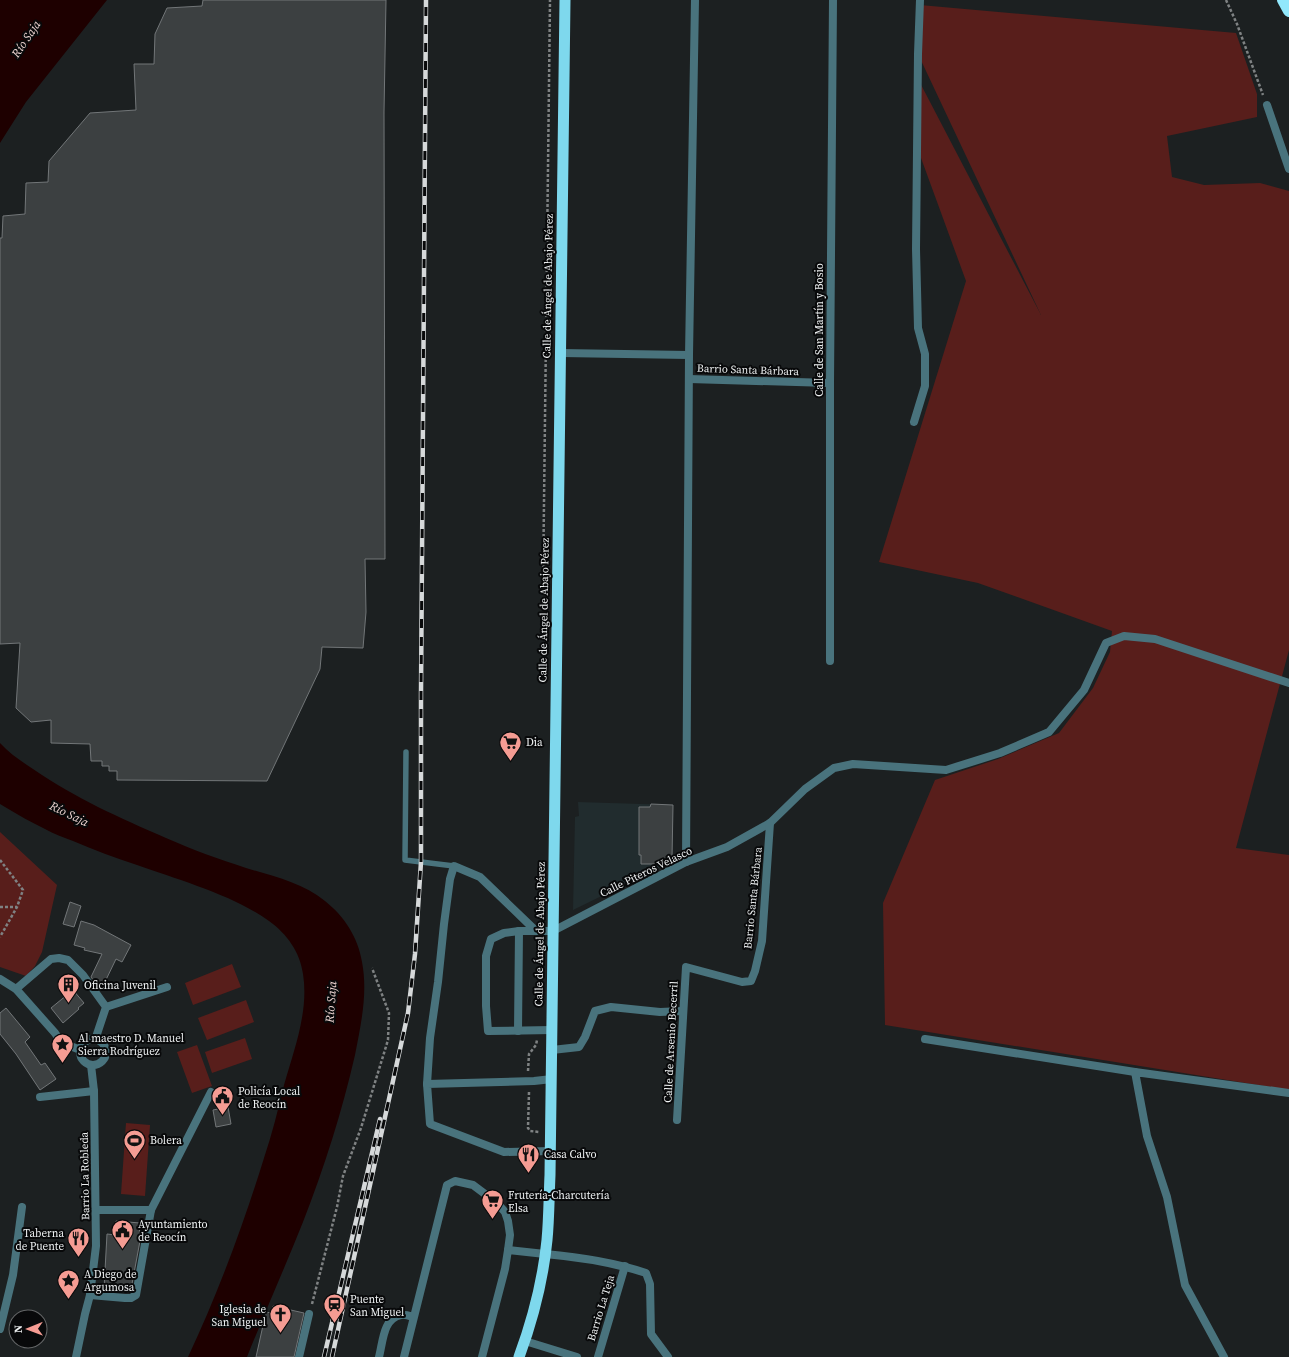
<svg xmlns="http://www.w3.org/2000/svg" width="1289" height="1357" viewBox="0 0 1289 1357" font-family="'Source Serif 4',serif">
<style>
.built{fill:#212c2e}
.green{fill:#581e1b}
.water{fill:#1e0000}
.building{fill:#3c4041;stroke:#727678}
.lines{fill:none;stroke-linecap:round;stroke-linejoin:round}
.path{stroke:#7f8283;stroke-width:2.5;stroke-dasharray:3 2;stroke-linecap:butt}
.service{stroke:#49737d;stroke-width:5.5}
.pedestrian{stroke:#49737d;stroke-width:8}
.minor{stroke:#49737d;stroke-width:8}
.trunk{stroke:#7ed8ed;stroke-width:11}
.motorway{stroke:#91e8fc;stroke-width:12}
.rail-casing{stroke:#d6d9da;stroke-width:4.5}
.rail{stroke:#08090a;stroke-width:3;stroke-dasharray:9;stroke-linecap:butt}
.labels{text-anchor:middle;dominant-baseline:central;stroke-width:4;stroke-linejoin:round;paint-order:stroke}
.street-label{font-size:11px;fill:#eef1f2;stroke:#08090a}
.poi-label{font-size:11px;fill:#eef1f2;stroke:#08090a;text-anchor:start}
.water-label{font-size:12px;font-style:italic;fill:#eed5d2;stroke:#08090a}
</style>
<rect width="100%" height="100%" fill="#1c2021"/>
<path class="built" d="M578,802L673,805L672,858H669V864H664L663,866L573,910L575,817L579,816Z"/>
<g class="green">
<path d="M920,5L1236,33L1257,94V117L1167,136L1172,177L1204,185L1260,183L1289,191V650L1236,848L1289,855V1090L885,1025L883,903L935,780L998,759L1059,733L1093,688L1110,652L1112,631L978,583L879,562L966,281L921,158L917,77L1041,315L918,54Z"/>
<path d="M0,832L57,885L42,952L35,966L26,976L0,967Z"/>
<path d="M232,964L241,987L193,1005L185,983Z"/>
<path d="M246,1000L254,1022L207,1040L198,1018Z"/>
<path d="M245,1038L252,1059L212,1073L205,1052Z"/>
<path d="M197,1045L212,1086L192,1093L177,1052Z"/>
<path d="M126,1123L150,1125L145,1196L121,1194Z"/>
</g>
<g class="water">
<path d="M0,0H107L26,102L0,143Z"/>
<path d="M0,743C10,754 21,761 33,769C77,799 118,817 166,838C193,850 219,859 246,868C273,876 303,883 325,901C344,916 358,937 362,962C368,993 361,1024 355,1055C342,1112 324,1168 303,1222C285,1267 265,1312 247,1357H188C218,1293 243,1226 264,1158C272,1134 278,1110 284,1085C294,1050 309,1011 303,974C300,952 287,934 269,921C233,895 179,880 137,865C115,858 94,850 73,841C63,837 54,834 45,829C31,822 18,815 5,807L0,804Z"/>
</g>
<g class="building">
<path d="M203,0H386L384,112L385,559H365L366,612L363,648L322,647L320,669L267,781L117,780V771H109V766H102V761H91L90,744L51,743V720L31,722L16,708L20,643L0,644V238H2L3,216L25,214L26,183L48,182L49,161L90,113L136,110L134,64H154L155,34L167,8L202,6Z"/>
<path d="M651,804L673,805L672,858H669V864H641V855H639V807H650Z"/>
<path d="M70,902L81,906L74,927L63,924Z"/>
<path d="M81,921L94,925L131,945L122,962L116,959L103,986L94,981L91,977L102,954L84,950L85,948L74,945Z"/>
<path d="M73,990L84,1003L78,1008L79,1009L63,1023L51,1008Z"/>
<path d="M6,1008L30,1037L25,1042L41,1065L45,1063L56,1079L40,1090L16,1054L0,1034V1013Z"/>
<path d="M228,1107L231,1124L216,1127L213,1110Z"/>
<path d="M116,1221L140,1223L139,1238H140V1241L132,1284H127V1290L104,1289L107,1234L116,1235Z"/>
<path d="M273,1306L304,1313L294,1357H256L266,1312L271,1313Z"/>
</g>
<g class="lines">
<g class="path">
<path d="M1226,0L1237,24L1263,95"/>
<path d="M543,587L550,0"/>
<path d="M0,860L23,890L17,907L0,937"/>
<path d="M0,907H17"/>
<path d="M528,1071L529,1054L536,1045L537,1040"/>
<path d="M529,1092L528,1128L530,1131L539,1132"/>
<path d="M312,1304L337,1207L343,1176L361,1128L388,1040L389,1013L372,968"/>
</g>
<path class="service" d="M406,752L405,860L454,866"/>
<path class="pedestrian" d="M545,1254C579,1257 613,1262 646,1273L650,1284L651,1334L668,1357"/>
<g class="minor">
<path d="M1267,105L1289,169"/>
<path d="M561,353L689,355"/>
<path d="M689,379L830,383"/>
<path d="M914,422L925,386V354L918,328L916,249L918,54L920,0"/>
<path d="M830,661V383L833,0"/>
<path d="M686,862L689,355L695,0"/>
<path d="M0,979L16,989L55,1033L61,1042L80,1050"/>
<path d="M16,989L51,959L59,958L68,960L83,975L106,1007L95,1040"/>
<path d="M106,1007L167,987"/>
<path d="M552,1030L488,1031L486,1006V956L491,939L504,933L519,931H553L686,862L727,847L770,823L805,789L834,768L853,764L946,770L1000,753L1049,732L1084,690L1106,643L1124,636L1155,639L1289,683"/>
<path d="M518,1031L519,931"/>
<path d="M925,1039L1135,1072"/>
<circle cx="93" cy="1052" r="13"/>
<path d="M552,1050L579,1047L585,1037L595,1011L611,1007L660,1012L683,1011"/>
<path d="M427,1084L430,1038L438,982L444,924L450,879L454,866L480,877L536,931"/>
<path d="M40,1097L94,1091"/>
<path d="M677,1120L686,967L742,982L751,981L755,971L762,941L770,823"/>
<path d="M551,1151L504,1152L430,1124L427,1084L534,1081L552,1079"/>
<path d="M96,1210H151"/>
<path d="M90,1295L125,1298H131L136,1295L151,1210L211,1092"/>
<path d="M0,1329L13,1275L22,1207"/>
<path d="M525,1341L577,1357"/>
<path d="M76,1357L85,1314L90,1295L96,1246L94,1091L91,1065"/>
<path d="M299,1357L309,1314"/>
<path d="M379,1357C383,1342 383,1318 401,1315C405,1314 410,1316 413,1317"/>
<path d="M404,1357L447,1185L455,1181L473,1185L497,1203L505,1212L508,1221L510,1235L508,1250"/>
<path d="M482,1357L505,1269L508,1250L545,1254"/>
<path d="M598,1357L625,1266"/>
<path d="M1224,1357L1185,1285L1167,1197L1147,1136L1135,1072L1289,1093"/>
</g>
<path class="trunk" d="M519,1357C533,1319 543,1280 547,1240C549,1219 549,1197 550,1175L565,0"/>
<path class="motorway" d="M1283,0L1289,11"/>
<defs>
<g id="rail">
<path d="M324,1357L380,1119"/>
<path d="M332,1357L408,1013L415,954L421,862V694L426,0"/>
</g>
</defs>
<use href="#rail" class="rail-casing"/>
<use href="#rail" class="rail"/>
</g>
<defs>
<symbol id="supermarket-pin" viewBox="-11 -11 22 30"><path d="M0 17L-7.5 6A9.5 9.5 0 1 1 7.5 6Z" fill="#f59c93" stroke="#08090a"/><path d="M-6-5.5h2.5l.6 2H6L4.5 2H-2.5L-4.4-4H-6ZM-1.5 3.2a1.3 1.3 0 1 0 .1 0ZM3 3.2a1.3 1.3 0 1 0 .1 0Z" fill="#111"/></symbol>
<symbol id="building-pin" viewBox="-11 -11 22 30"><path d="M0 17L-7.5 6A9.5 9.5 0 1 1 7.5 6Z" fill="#f59c93" stroke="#08090a"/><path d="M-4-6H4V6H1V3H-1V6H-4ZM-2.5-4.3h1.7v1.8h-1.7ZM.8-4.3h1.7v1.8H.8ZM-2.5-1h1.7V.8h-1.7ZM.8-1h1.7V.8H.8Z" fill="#111"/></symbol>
<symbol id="sight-pin" viewBox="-11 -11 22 30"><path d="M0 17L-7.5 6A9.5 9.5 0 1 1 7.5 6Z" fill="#f59c93" stroke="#08090a"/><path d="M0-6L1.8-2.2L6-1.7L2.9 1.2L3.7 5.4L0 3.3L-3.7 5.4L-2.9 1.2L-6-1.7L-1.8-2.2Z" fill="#111"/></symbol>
<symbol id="civic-pin" viewBox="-11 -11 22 30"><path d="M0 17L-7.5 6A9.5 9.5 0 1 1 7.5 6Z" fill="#f59c93" stroke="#08090a"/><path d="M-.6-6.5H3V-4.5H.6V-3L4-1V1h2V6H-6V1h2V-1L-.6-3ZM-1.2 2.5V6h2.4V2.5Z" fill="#111"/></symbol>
<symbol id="stadium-pin" viewBox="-11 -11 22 30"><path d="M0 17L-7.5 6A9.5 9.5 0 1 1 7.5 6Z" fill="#f59c93" stroke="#08090a"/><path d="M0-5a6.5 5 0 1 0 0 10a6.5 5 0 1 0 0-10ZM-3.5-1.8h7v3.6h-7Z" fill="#111"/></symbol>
<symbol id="restaurant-pin" viewBox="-11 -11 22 30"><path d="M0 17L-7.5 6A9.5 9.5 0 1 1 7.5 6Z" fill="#f59c93" stroke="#08090a"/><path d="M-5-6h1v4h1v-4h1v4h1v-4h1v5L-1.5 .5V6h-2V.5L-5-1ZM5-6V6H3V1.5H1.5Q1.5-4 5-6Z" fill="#111"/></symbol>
<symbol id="station-pin" viewBox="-11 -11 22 30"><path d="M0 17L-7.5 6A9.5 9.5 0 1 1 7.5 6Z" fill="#f59c93" stroke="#08090a"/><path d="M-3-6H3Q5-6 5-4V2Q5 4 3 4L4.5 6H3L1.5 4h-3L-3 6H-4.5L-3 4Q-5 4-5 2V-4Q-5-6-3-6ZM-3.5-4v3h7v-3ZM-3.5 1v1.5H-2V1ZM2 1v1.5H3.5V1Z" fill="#111"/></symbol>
<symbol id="church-pin" viewBox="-11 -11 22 30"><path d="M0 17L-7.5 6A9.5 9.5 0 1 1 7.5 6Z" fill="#f59c93" stroke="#08090a"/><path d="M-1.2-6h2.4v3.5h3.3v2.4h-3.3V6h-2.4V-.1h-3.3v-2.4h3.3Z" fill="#111"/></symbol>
</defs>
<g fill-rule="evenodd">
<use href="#supermarket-pin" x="498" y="730" width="25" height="34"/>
<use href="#building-pin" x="56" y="972" width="25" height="34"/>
<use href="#sight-pin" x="50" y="1032" width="25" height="34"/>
<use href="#civic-pin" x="210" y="1084" width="25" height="34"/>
<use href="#stadium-pin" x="122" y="1128" width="25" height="34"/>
<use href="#restaurant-pin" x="516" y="1142" width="25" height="34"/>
<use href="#supermarket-pin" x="480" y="1188" width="25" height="34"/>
<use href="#civic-pin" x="110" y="1218" width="25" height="34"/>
<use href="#restaurant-pin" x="66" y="1226" width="25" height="34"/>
<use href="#sight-pin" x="56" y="1268" width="25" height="34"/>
<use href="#station-pin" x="322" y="1292" width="25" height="34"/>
<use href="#church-pin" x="268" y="1302" width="25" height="34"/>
</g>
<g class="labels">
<g class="street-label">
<text transform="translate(548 286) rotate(-89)">Calle de Ángel de Abajo Pérez</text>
<text transform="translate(819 330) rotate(-90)">Calle de San Martín y Bosio</text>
<text transform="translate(748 370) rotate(2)">Barrio Santa Bárbara</text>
<text transform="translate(544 610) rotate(-89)">Calle de Ángel de Abajo Pérez</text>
<text transform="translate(646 872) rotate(-26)">Calle Piteros Velasco</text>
<text transform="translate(753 898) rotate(-84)">Barrio Santa Bárbara</text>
<text transform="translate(540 934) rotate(-89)">Calle de Ángel de Abajo Pérez</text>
<text transform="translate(671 1042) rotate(-87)">Calle de Arsenio Becerril</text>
<text transform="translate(85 1176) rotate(-91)">Barrio La Robleda</text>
<text transform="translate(601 1308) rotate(-73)">Barrio La Teja</text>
</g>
<g class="poi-label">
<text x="526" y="742">Dia</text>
<text x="84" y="985">Oficina Juvenil</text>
<text x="78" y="1038">Al maestro D. Manuel<tspan x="78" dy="13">Sierra Rodríguez</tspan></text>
<text x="238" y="1091">Policía Local<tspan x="238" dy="13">de Reocín</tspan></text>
<text x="150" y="1140">Bolera</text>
<text x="544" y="1154">Casa Calvo</text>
<text x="508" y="1195">Frutería-Charcutería<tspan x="508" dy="13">Elsa</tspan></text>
<text x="138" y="1224">Ayuntamiento<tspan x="138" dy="13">de Reocín</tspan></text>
<text x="64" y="1233" text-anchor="end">Taberna<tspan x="64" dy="13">de Puente</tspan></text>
<text x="84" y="1274">A Diego de<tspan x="84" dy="13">Argumosa</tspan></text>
<text x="350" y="1299">Puente<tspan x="350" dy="13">San Miguel</tspan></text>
<text x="266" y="1309" text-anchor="end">Iglesia de<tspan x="266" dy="13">San Miguel</tspan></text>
</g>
<g class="water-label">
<text transform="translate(26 39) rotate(-56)">Río Saja</text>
<text transform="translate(69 814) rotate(26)">Río Saja</text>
<text transform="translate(331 1002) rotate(-86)">Río Saja</text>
</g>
</g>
<g transform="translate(28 1329) rotate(269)"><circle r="19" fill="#08090a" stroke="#646667"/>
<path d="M0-3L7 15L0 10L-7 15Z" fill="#f59c93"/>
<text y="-6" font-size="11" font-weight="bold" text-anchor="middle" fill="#eef1f2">N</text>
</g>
</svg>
